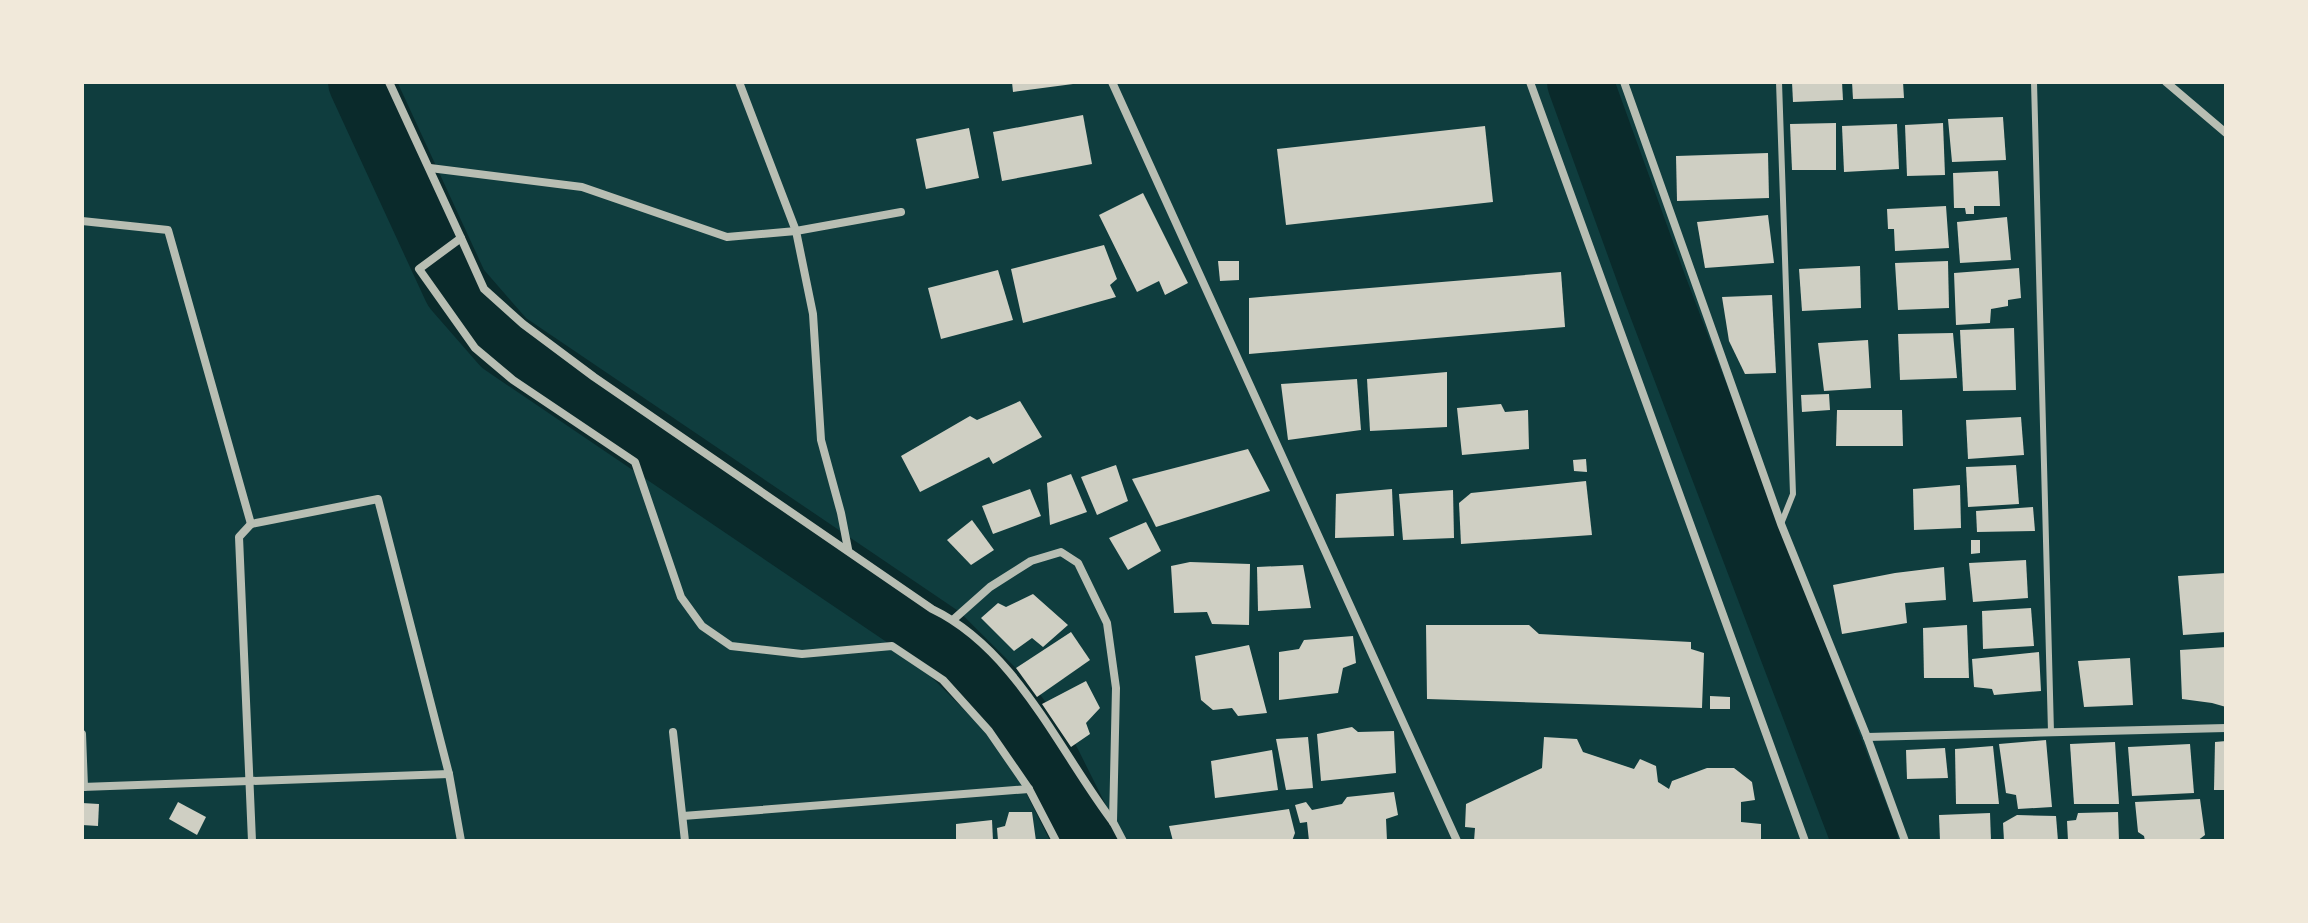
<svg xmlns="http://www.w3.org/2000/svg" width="2308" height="923" viewBox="0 0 2308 923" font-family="Karla,sans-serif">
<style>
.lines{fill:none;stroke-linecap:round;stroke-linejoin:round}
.river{stroke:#0a2a2b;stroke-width:66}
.building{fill:#cfcfc3}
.service{stroke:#b8beb3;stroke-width:6}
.minor{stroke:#b8beb3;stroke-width:8}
</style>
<rect width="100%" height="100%" fill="#0f3d3e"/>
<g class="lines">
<g class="river">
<path d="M361,82L456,288L504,343L938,637L1010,709L1048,763L1087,841"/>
<path d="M1580,82L1655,289L1865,841"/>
</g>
</g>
<g class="building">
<path d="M1012,82H1073V84L1013,92Z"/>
<path d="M1792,82H1842L1843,100L1793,102Z"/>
<path d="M1852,82H1903L1904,98L1853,99Z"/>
<path d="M1083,115L1092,164L1002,181L993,132Z"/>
<path d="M2003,117L2006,160L1952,162L1948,119Z"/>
<path d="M1836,123V170H1792L1790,124Z"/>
<path d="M1943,123L1945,175L1907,176L1905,125Z"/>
<path d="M1897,124L1899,169L1844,172L1842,126Z"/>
<path d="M1485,126L1493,202L1286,225L1277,149Z"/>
<path d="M969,128L979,178L926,189L916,139Z"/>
<path d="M1768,153L1769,198L1677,201L1676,156Z"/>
<path d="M1998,171L2000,206H1974V214H1966L1965,208H1954L1953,173Z"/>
<path d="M1143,193L1188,283L1165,295L1159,281L1137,292L1099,215Z"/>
<path d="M1946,206L1949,248L1895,251L1894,229H1888L1887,209Z"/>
<path d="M1768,215L1774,263L1705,268L1697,222Z"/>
<path d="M2007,217L2011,260L1960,263L1957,222Z"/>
<path d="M1104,245L1117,279L1110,285L1116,297L1023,323L1011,269Z"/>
<path d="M1218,261H1239V280L1220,281Z"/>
<path d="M1948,261L1949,308L1898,310L1895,263Z"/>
<path d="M1860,266L1861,308L1802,311L1799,269Z"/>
<path d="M2019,268L2021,298L2008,300V306L1991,309L1990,323L1956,325L1954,273Z"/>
<path d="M998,270L1013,320L941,339L928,288Z"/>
<path d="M1561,272L1565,327L1249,354V298Z"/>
<path d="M1772,295L1776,373L1745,374L1729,341L1722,297Z"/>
<path d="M2014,328L2016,390L1963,391L1960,330Z"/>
<path d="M1953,333L1957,378L1900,380L1898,334Z"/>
<path d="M1868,340L1871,388L1824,391L1818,343Z"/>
<path d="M1447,372V427L1370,431L1367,379Z"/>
<path d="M1357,379L1361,430L1288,440L1281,384Z"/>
<path d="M1829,394L1830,410L1802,412L1801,395Z"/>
<path d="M1020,401L1042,437L993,464L989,457L920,492L901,456L970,416L977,420Z"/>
<path d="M1501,404L1505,412L1528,410L1529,449L1462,455L1457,408Z"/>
<path d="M1837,410H1902L1903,446H1836Z"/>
<path d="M2021,417L2024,455L1968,459L1966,420Z"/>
<path d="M1248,449L1270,491L1156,527L1132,479Z"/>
<path d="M1586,459L1587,472L1574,471L1573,460Z"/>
<path d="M1116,465L1128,501L1097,515L1081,477Z"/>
<path d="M2016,465L2019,504L1968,507L1966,467Z"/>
<path d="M1071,474L1087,512L1050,525L1047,483Z"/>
<path d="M1586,481L1592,535L1461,544L1459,503L1471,493Z"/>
<path d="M1960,485L1961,528L1914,530L1913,489Z"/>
<path d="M1030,489L1041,516L993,534L982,506Z"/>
<path d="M1392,489L1394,536L1335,538L1336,494Z"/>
<path d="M1453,490L1454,538L1403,540L1399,494Z"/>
<path d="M2033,507L2035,531L1977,532L1976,511Z"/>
<path d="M972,520L994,550L971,565L947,540Z"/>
<path d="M1146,522L1161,551L1128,570L1109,538Z"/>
<path d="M1971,540H1980V553L1971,554Z"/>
<path d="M2026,560L2028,598L1973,602L1969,563Z"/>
<path d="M1190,562L1250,564L1249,625L1212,624L1207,612L1174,613L1171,566Z"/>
<path d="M1303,565L1311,608L1258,611L1257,567Z"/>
<path d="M1944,567L1946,600L1905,603L1907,623L1842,634L1833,585L1895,573Z"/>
<path d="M2226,573V632L2183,635L2178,576Z"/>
<path d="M1033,594L1068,625L1043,647L1032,638L1014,651L981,618L998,603L1006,607Z"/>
<path d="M2031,608L2034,646L1983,649L1982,611Z"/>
<path d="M1426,625H1529L1539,634L1691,642V649L1704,653L1702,708L1427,699Z"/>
<path d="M1967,625L1969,678H1924L1923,628Z"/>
<path d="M1071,632L1090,660L1037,697L1016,668Z"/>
<path d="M1353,636L1356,663L1343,668L1338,693L1279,700V652L1299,649L1304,640Z"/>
<path d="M1249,645L1267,713L1238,716L1232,708L1213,710L1201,700L1195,656Z"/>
<path d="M2226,647V707L2212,703L2182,699L2180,650Z"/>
<path d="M2039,652L2041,691L1994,695L1992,689L1974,687L1972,659Z"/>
<path d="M2130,658L2133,705L2084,707L2078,661Z"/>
<path d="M1086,681L1100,708L1086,723L1090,734L1071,747L1042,704Z"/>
<path d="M1710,696L1730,697V709H1710Z"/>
<path d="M1352,727L1358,732L1394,731L1396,773L1321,781L1317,734Z"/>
<path d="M1308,737L1313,788L1286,790L1276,739Z"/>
<path d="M1544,737L1577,739L1583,752L1634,769L1640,759L1656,766L1658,782L1669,789L1672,781L1707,768H1734L1752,782L1755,800L1741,802V822L1761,824V841H1474L1475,828L1465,827L1466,804L1542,768Z"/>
<path d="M2046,740L2052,807L2018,809L2016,795L2006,793L1999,744Z"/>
<path d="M2226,741V790H2214L2215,742Z"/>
<path d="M2115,742L2119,804H2074L2070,744Z"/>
<path d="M2190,744L2194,793L2132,796L2128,747Z"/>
<path d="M1993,746L1999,804H1956L1955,749Z"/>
<path d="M1945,748L1948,778L1907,779L1906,750Z"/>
<path d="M1272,750L1278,790L1215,798L1211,761Z"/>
<path d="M1394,792L1398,815L1386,819L1387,841H1309L1307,822L1300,823L1295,805L1306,802L1312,810L1342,804L1347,797Z"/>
<path d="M2200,799L2205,835L2197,841H2145L2144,836L2138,832L2135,802Z"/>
<path d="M178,802L206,817L197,835L169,819Z"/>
<path d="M82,803L99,804L98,826L82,825Z"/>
<path d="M1289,809L1295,833L1292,841H1173L1169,826Z"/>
<path d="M1009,812H1032L1036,841H998L997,828L1005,826Z"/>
<path d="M2118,812L2119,841H2068L2067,821L2076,820L2078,813Z"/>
<path d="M1990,813L1991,841H1940L1939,815Z"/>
<path d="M2017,815L2056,816L2058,841H2004L2003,823Z"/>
<path d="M992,820L993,841H956V824Z"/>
</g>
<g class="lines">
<g class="service">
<path d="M1779,82L1793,494L1781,524"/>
<path d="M2034,82L2051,732"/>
</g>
<g class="minor">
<path d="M389,82L461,238L419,269L475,348L513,380L635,462L681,597L702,626L731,646L802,654L892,646L943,680L989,731L1029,789L1056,841"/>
<path d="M739,82L796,231L813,314L821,440L841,513L848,549"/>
<path d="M1112,82L1457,841"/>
<path d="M1530,82L1805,841"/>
<path d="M1624,82L1781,524L1867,737L1905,841"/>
<path d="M2166,82L2226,133"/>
<path d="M430,168L582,187L727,237L796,231L901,212"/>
<path d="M82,221L168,230L251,524L378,499L449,774L461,841"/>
<path d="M461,238L484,289L523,324L594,377L932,609C1016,649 1059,751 1113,822L1123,841"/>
<path d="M251,524L239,537L252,841"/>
<path d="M954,619L990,587L1031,561L1061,552L1078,563L1107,623L1116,688L1113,822"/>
<path d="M673,732L685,841"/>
<path d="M82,734L84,787"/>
<path d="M1867,737L2226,728"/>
<path d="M82,787L449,774"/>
<path d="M683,816L1029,789"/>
</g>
</g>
<rect width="2308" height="923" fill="none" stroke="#f1e9da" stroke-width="168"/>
</svg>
